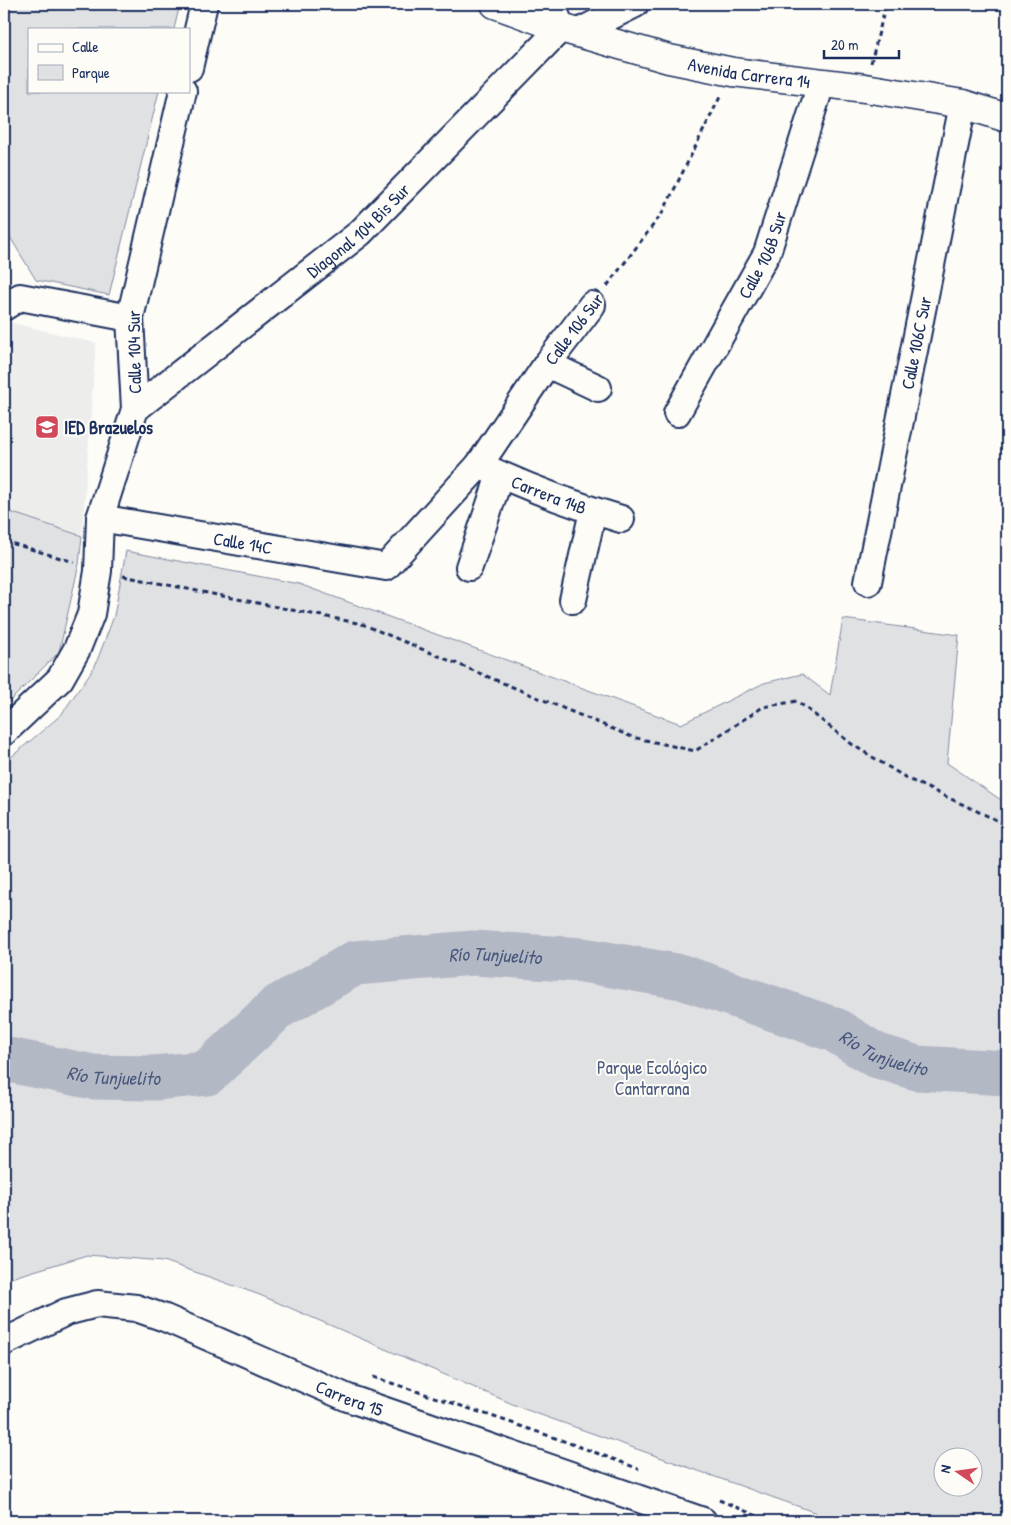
<svg xmlns="http://www.w3.org/2000/svg" width="1011" height="1525" viewBox="0 0 1011 1525" font-family="'Patrick Hand',sans-serif">
<style>
.built{fill:#edeeec}
.green{fill:#e0e1e3;stroke:#7e88a0;fill-rule:evenodd}
.lines{fill:none;stroke-linecap:round;stroke-linejoin:round}
.river{stroke:#b3b8c5;stroke-width:45}
.minor-casing{stroke:#1b2f5e;stroke-width:30}
.secondary-casing{stroke:#1b2f5e;stroke-width:31}
.path{stroke:#1b2f5e;stroke-width:3;stroke-dasharray:5 4;stroke-linecap:butt}
.minor{stroke:#fdfcf7;stroke-width:26}
.secondary{stroke:#fdfcf7;stroke-width:28}
.labels{text-anchor:middle;dominant-baseline:central;stroke-width:4;stroke-linejoin:round;paint-order:stroke}
.street-label{font-size:18px;fill:#1b2f5e;stroke:#fdfcf7}
.poi-label{font-size:18px;font-weight:bold;fill:#1b2f5e;stroke:#fdfcf7;text-anchor:start}
.park-label{font-size:18px;fill:#4c5c7f;stroke:#fdfcf7}
.water-label{font-size:19px;font-style:italic;fill:#49587d;stroke:#fdfcf7}
</style>
<rect width="100%" height="100%" fill="#fdfcf7"/>
<filter id="ink" filterUnits="userSpaceOnUse"><feTurbulence type="fractalNoise" baseFrequency=".02" numOctaves="2"/><feDisplacementMap in="SourceGraphic" scale="10" xChannelSelector="R" yChannelSelector="G"/><feConvolveMatrix kernelMatrix="1 2 1 2 8 2 1 2 1" color-interpolation-filters="sRGB"/></filter>
<g filter="url(#ink)">
<path class="built" d="M4,321L96,343L82,536L4,510Z"/>
<g class="green">
<path d="M4,4H180L174,29H29V91H159L109,295L36,280L4,227Z"/>
<path d="M4,510L82,536L79,564L59,652L4,707Z"/>
<path d="M126,551L299,584L681,724L764,683L802,674L830,695L843,619L959,635L947,763L1007,804V1521H826L814,1512L524,1409L260,1295L164,1261L87,1255L4,1280V763L61,715L95,666L114,616ZM944,1458H974V1488H944Z"/>
</g>
<g class="lines">
<path class="river" id="s1" d="M4,1059L93,1077L154,1078L207,1073L278,1007L355,963L473,953L583,960L682,977L835,1030L875,1055L917,1068L1007,1073"/>
<defs>
<g id="minor">
<path d="M577,33L635,4"/>
<path d="M189,68L204,4"/>
<path d="M4,307L20,297L130,318"/>
<path d="M547,364L598,388"/>
<path id="s2" d="M135,409L360,233L561,28L552,4"/>
<path id="s3" d="M677,413L767,253L821,84"/>
<path id="s4" d="M479,465C524,486 573,505 621,519"/>
<path id="s5" d="M100,518L386,567L479,465L547,364L592,305"/>
<path d="M469,567L500,475"/>
<path id="s6" d="M868,582L963,104"/>
<path d="M573,600L593,511"/>
<path d="M4,732L60,679L77,649L91,614L98,571L100,518L135,409L130,318L183,91"/>
<path id="s7" d="M4,1342L66,1312L97,1304L136,1308L165,1318L348,1398L703,1521"/>
</g>
<g id="secondary">
<path id="s8" d="M495,4L561,28L669,59L733,72L865,88L963,104L1007,118"/>
</g>
</defs>
<use href="#minor" class="minor-casing"/>
<use href="#secondary" class="secondary-casing"/>
<g class="path">
<path d="M871,63L886,4"/>
<path d="M607,286L663,212L721,95"/>
<path d="M4,541L74,562"/>
<path d="M123,576L362,624L632,737L695,751L763,707L797,701L853,745L908,779L1007,825"/>
<path d="M373,1377C462,1406 551,1435 639,1469"/>
<path d="M719,1500L769,1521"/>
</g>
<use href="#minor" class="minor"/>
<use href="#secondary" class="secondary"/>
</g>
</g>
<defs>
<symbol id="school-square" viewBox="-11 -11 22 22"><rect x="-9" y="-9" width="18" height="18" rx="4" fill="#d1495b" stroke="#fdfcf7"/><path d="M0-5L7-2L0 1L-7-2ZM-4 1L0 2.5L4 1V4Q0 6-4 4Z" fill="#fff"/></symbol>
</defs>
<g fill-rule="evenodd">
<use href="#school-square" x="33" y="413" width="28" height="28"/>
</g>
<g class="labels">
<g class="street-label">
<text stroke="none"><textPath href="#s8" startOffset="264">Avenida Carrera 14</textPath></text>
<text stroke="none"><textPath href="#s2" startOffset="286">Diagonal 104 Bis Sur</textPath></text>
<text stroke="none"><textPath href="#s3" startOffset="180">Calle 106B Sur</textPath></text>
<text transform="translate(574 329) rotate(-53)">Calle 106 Sur</text>
<text stroke="none"><textPath href="#s6" startOffset="244">Calle 106C Sur</textPath></text>
<text transform="translate(134 352) rotate(-91)">Calle 104 Sur</text>
<text stroke="none"><textPath href="#s4" startOffset="76">Carrera 14B</textPath></text>
<text stroke="none"><textPath href="#s5" startOffset="145">Calle 14C</textPath></text>
<text stroke="none"><textPath href="#s7" startOffset="372">Carrera 15</textPath></text>
</g>
<g class="poi-label">
<text x="64" y="427">IED Brazuelos</text>
</g>
<g class="park-label">
<text x="652" y="1067">Parque Ecológico<tspan x="652" dy="21">Cantarrana</tspan></text>
</g>
<g class="water-label">
<text stroke="none"><textPath href="#s1" startOffset="531">Río Tunjuelito</textPath></text>
<text stroke="none"><textPath href="#s1" startOffset="936">Río Tunjuelito</textPath></text>
<text stroke="none"><textPath href="#s1" startOffset="111">Río Tunjuelito</textPath></text>
</g>
</g>
<rect width="1011" height="1525" fill="none" stroke="#fdfcf7" stroke-width="20"/>
<rect x="10" y="10" width="991" height="1505" fill="none" stroke="#1b2f5e" stroke-width="2" filter="url(#ink)"/>
<rect x="28" y="28" width="162" height="65" fill="#fdfcf7" stroke="#a3aaba"/>
<rect x="38" y="44" width="25" height="8" fill="#fdfcf7" stroke="#a3aaba"/>
<text x="72" y="52" font-size="15" fill="#1b2f5e">Calle</text>
<rect x="38" y="65" width="25" height="15" fill="#e0e1e3" stroke="#a3aaba"/>
<text x="72" y="78" font-size="15" fill="#1b2f5e">Parque</text>
<g transform="translate(958 1472) rotate(283)"><circle r="24" fill="#fdfcf7" stroke="#a3aaba"/>
<path d="M0-4L9 19L0 12L-9 19Z" fill="#d1495b"/>
<text y="-8" font-size="14" font-weight="bold" text-anchor="middle" fill="#1b2f5e">N</text>
</g>
<path d="M824 50v8h75v-8" fill="none" stroke="#1b2f5e" stroke-width="2.5"/>
<text x="831" y="50" font-size="15" fill="#1b2f5e" stroke="#fdfcf7" stroke-width="4" paint-order="stroke">20 m</text>
</svg>
